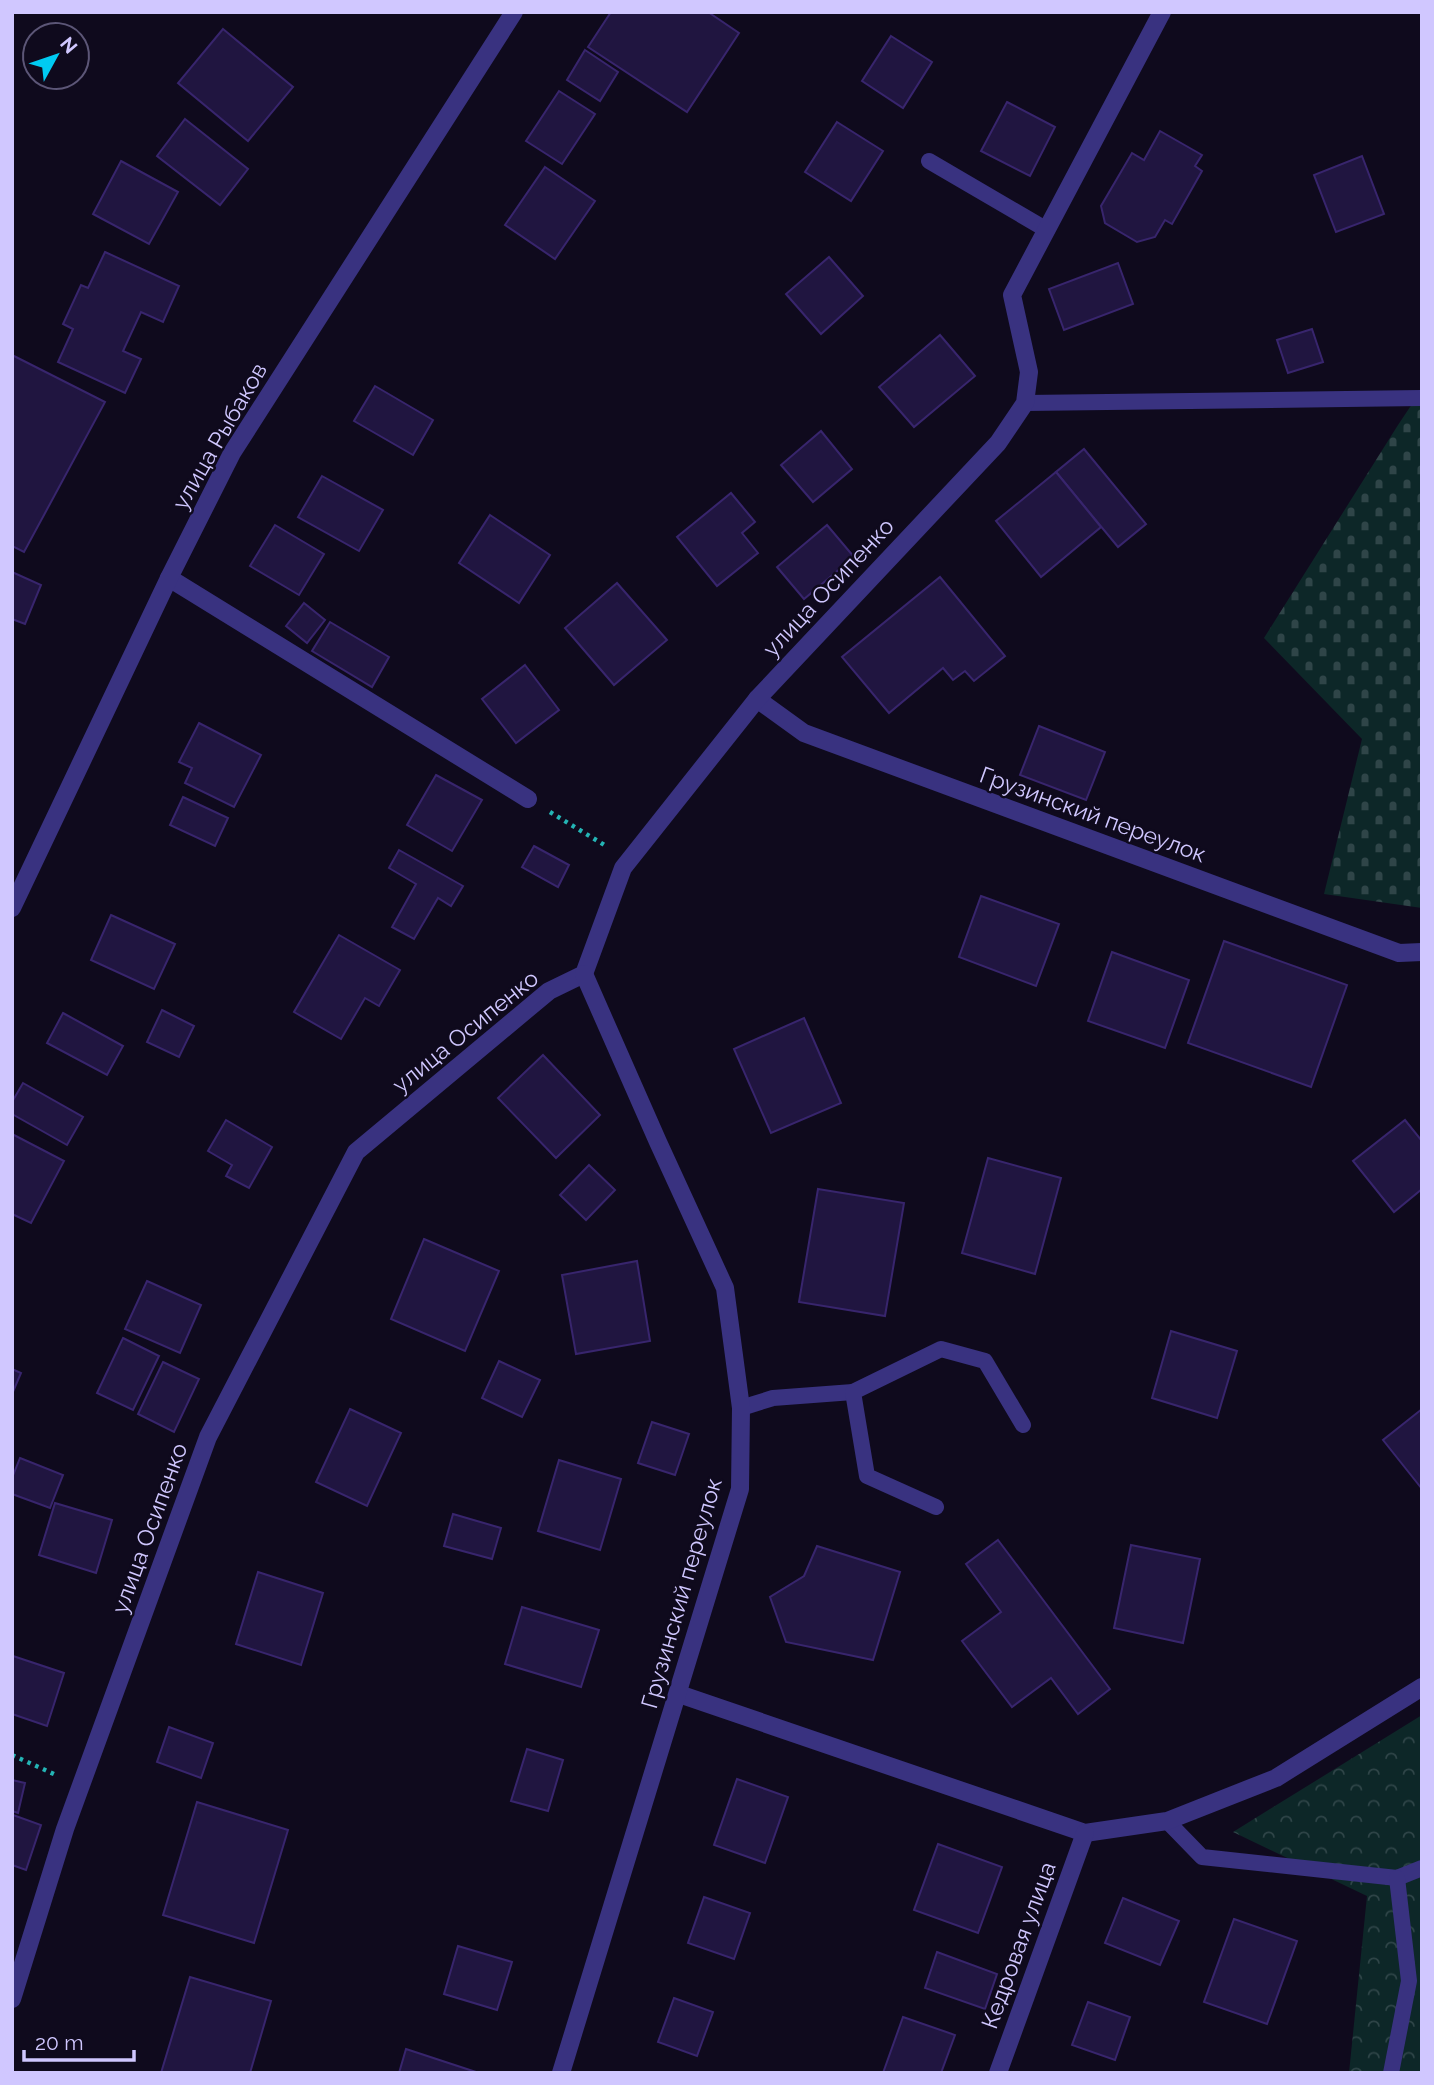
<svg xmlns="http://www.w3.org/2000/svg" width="1434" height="2085" viewBox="0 0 1434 2085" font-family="Raleway,sans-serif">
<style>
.forest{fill:url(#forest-crowns)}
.cemetery{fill:url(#cemetery-stones)}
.building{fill:#201540;stroke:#38256d;stroke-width:2}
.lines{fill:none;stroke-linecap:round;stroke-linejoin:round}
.path{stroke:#24b5b5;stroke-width:4.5;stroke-dasharray:3.5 5;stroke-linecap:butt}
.lane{stroke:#393280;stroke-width:16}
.street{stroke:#393280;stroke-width:18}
.labels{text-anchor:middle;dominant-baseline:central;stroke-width:5;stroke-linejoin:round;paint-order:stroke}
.street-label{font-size:23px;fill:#d0c7ff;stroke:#0f0a1d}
</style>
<defs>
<pattern id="forest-crowns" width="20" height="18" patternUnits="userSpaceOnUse" patternTransform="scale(1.75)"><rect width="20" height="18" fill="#0d2728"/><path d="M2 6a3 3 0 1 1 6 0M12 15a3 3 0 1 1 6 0" fill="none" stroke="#2f4548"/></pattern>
<pattern id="cemetery-stones" width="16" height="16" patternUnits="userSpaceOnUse" patternTransform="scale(1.75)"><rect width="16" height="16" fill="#0d2728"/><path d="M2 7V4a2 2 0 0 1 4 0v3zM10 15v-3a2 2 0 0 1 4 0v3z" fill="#2f4548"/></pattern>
</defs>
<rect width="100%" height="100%" fill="#0f0a1d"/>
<path class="forest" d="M1422,1715V2073H1349L1367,1896L1233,1832Z"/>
<path class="cemetery" d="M1422,394V908L1324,894L1362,739L1264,638L1398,425L1410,407Z"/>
<g class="building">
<path d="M611,12H708L739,33L687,112L588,47Z"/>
<path d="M223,29L293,87L248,141L178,83Z"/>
<path d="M891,36L932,62L903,108L862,81Z"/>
<path d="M585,50L618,72L600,101L567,80Z"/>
<path d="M559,91L595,114L562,164L526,141Z"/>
<path d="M1007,102L1055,127L1030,176L981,151Z"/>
<path d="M185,119L248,169L220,205L157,156Z"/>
<path d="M837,122L883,151L851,201L805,172Z"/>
<path d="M1160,131L1202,155L1195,166L1202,171L1172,224L1165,220L1155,237L1137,242L1105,223L1101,206L1132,153L1144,160Z"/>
<path d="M1362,156L1384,214L1336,232L1314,175Z"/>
<path d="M121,161L178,192L149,244L93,214Z"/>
<path d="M545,167L595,201L555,259L505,225Z"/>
<path d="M105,252L179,286L163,322L141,312L123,351L141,359L125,393L58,362L73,329L63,324L81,285L88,288Z"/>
<path d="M829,257L863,296L821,334L786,294Z"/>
<path d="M1118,263L1133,304L1064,330L1049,289Z"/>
<path d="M1312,329L1323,362L1288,373L1277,340Z"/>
<path d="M940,335L975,376L914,427L879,387Z"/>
<path d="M12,355L105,402L24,552L12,546Z"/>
<path d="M375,386L433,420L413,455L354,421Z"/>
<path d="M821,431L852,469L813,502L781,465Z"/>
<path d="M1084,449L1146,524L1118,547L1056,472Z"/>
<path d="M1056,472L1101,527L1041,577L996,521Z"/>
<path d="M322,476L383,510L359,551L298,517Z"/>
<path d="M731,493L755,522L742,533L758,553L717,586L677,537Z"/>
<path d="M490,515L550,555L519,603L459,563Z"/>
<path d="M275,525L324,554L299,595L250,566Z"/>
<path d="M827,525L854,557L804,599L777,567Z"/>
<path d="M12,572L41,585L25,624L12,619Z"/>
<path d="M940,577L1005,656L974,681L965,671L953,680L943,668L889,713L842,657Z"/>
<path d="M617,583L667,640L614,685L565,628Z"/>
<path d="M304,603L325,620L307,643L286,626Z"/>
<path d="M330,622L389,657L372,687L312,651Z"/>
<path d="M525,665L559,710L516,743L482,699Z"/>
<path d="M199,723L261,755L234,807L185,783L192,768L179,762Z"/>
<path d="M1039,726L1105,752L1086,800L1020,775Z"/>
<path d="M436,775L482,800L452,851L407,825Z"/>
<path d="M183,797L228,818L215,846L170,825Z"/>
<path d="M534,846L569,865L558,887L522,867Z"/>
<path d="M399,850L463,886L451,906L438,898L414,939L392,927L416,884L389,868Z"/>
<path d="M981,896L1059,924L1036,986L959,957Z"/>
<path d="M111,915L175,944L154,989L91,960Z"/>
<path d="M339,935L400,970L379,1006L365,998L341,1039L294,1012Z"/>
<path d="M1224,941L1347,985L1311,1087L1188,1043Z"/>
<path d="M1112,952L1189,980L1165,1048L1088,1021Z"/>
<path d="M162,1010L194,1026L179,1057L147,1042Z"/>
<path d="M63,1013L123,1046L107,1075L47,1043Z"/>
<path d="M804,1018L841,1103L771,1133L734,1049Z"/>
<path d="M543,1055L600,1115L556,1158L498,1098Z"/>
<path d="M23,1083L83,1117L67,1145L12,1114V1102Z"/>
<path d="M226,1120L272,1147L249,1188L226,1176L232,1165L208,1151Z"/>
<path d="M1405,1120L1422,1141V1189L1394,1212L1353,1161Z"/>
<path d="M12,1134L64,1161L31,1223L12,1214Z"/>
<path d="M988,1158L1061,1178L1035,1274L962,1253Z"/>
<path d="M589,1165L615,1190L586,1220L560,1195Z"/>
<path d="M818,1189L904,1203L885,1316L799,1302Z"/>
<path d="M424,1239L499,1271L465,1351L391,1319Z"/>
<path d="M637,1261L650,1341L576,1354L562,1275Z"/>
<path d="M147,1281L201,1305L180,1353L125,1329Z"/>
<path d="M1171,1331L1237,1351L1217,1418L1152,1398Z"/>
<path d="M123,1338L159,1356L133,1410L97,1393Z"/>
<path d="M499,1361L540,1380L522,1417L482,1398Z"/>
<path d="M163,1362L199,1379L174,1432L138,1414Z"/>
<path d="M12,1369L21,1373L12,1394Z"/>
<path d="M350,1409L401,1433L367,1506L316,1482Z"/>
<path d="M1422,1409V1489L1383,1440Z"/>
<path d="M652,1422L689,1434L675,1475L638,1463Z"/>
<path d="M20,1458L63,1475L50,1508L12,1494V1478Z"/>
<path d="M559,1460L621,1479L600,1550L538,1531Z"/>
<path d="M55,1503L112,1520L96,1573L39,1555Z"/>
<path d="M453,1514L501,1528L492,1559L444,1546Z"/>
<path d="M998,1540L1110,1689L1078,1714L1051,1678L1012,1707L962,1641L1001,1612L966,1564Z"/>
<path d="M1131,1545L1200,1559L1183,1643L1114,1628Z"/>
<path d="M817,1546L900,1572L873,1660L786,1642L770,1597L804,1576Z"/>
<path d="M258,1572L323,1593L301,1665L236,1644Z"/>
<path d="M522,1607L599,1630L581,1687L505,1664Z"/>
<path d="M13,1656L64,1673L47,1726L12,1714Z"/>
<path d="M169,1727L213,1743L201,1778L157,1762Z"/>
<path d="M527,1749L563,1760L548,1811L511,1801Z"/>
<path d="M737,1779L788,1797L765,1863L714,1845Z"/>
<path d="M12,1780L25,1783L18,1813L12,1811Z"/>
<path d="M197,1802L288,1830L254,1943L163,1915Z"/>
<path d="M13,1815L41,1825L26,1870L12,1865Z"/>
<path d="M938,1844L1002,1867L978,1933L914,1910Z"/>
<path d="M704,1897L750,1913L734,1959L688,1943Z"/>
<path d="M1123,1898L1179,1921L1160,1965L1105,1943Z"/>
<path d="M1234,1919L1297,1941L1267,2024L1204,2002Z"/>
<path d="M458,1946L512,1962L497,2010L444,1994Z"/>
<path d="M937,1952L997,1974L985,2009L925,1988Z"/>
<path d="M190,1977L271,2001L250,2073H161Z"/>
<path d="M674,1998L713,2012L697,2056L658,2042Z"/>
<path d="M1088,2002L1130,2017L1115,2060L1072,2045Z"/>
<path d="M903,2017L955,2035L941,2073H883Z"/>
<path d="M406,2049L479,2073H399Z"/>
</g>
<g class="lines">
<g class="path">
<path d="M550,812L606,846"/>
<path d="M12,1755L56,1775"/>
</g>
<g class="lane">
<path d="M929,161L1047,230"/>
<path d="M1025,403L1422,398"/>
<path d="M741,1408L773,1398L853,1392"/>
<path d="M936,1507L867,1476L853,1392L941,1349L985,1361L1023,1425"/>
<path d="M1167,1821L1202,1857L1397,1878L1422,1868"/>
<path d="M1391,2073L1409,1981L1397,1878"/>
</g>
<g class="street">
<path d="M169,578L528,799"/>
<path d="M757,699L804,733L1399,953L1422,952"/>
<path d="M12,908L169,578L232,453L514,12"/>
<path d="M679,1694L1085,1833L1167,1821L1276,1778L1422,1687"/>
<path d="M12,1999L65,1829L208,1437L356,1152L549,991L584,974L623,868L757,699L998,443L1025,403L1029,372L1012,295L1162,12"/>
<path d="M561,2073L740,1489L741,1408L725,1288L658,1142L584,974"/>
<path d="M998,2073L1085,1833"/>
</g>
</g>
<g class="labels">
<g class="street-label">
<text transform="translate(219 436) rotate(-60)">улица Рыбаков</text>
<text transform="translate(828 587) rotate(-47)">улица Осипенко</text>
<text transform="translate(1093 814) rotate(20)">Грузинский переулок</text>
<text transform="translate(465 1031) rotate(-39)">улица Осипенко</text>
<text transform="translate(149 1528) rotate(-70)">улица Осипенко</text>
<text transform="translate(681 1593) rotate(-74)">Грузинский переулок</text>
<text transform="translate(1018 1945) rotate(-70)">Кедровая улица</text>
</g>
</g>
<rect width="1434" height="2085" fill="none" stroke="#d0c7ff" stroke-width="28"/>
<g transform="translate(56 56) rotate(50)"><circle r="33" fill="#0f0a1d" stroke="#5c5677" stroke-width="2"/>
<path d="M0-5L12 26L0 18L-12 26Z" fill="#00cbf2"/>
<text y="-10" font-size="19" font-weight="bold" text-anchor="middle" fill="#d0c7ff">N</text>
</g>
<path d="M24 2050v10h110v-10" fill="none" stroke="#d0c7ff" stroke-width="3.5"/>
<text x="35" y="2050" font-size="21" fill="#d0c7ff" stroke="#0f0a1d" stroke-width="5" paint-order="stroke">20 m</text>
</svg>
